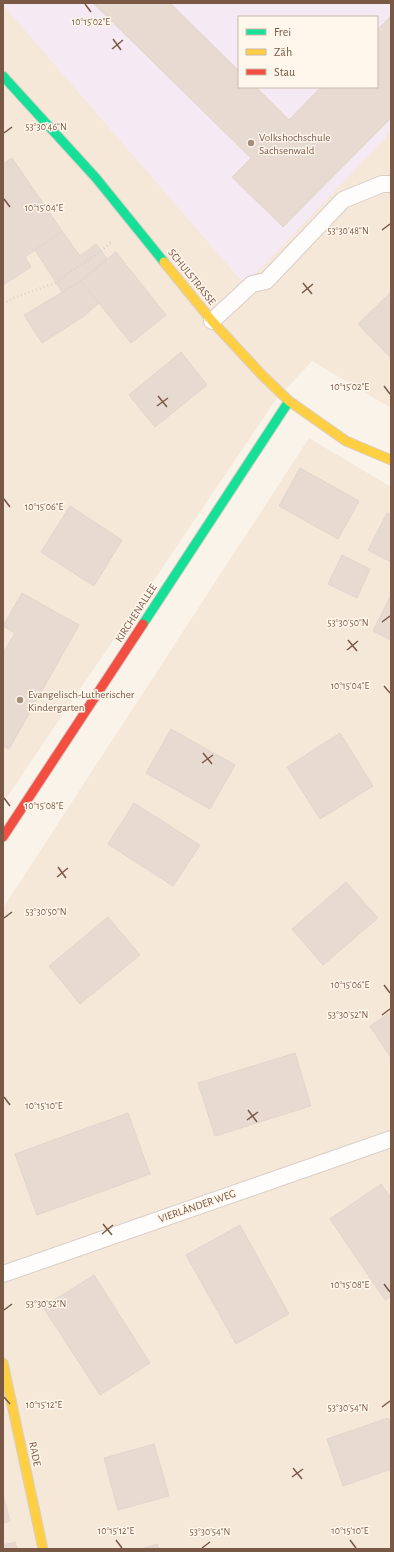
<svg xmlns="http://www.w3.org/2000/svg" width="394" height="1552" viewBox="0 0 394 1552" font-family="'Alegreya Sans',sans-serif">
<style>
.residential{fill:#f5e8d9;fill-rule:evenodd}
.education{fill:#f5e9f3;fill-rule:evenodd}
.building{fill:#e6dad1;stroke:#e2d5cc}
.lines{fill:none;stroke-linecap:round;stroke-linejoin:round}
.lane-casing{stroke:#d8cec6;stroke-width:18}
.fast-casing{stroke:#d8cec6;stroke-width:11}
.slow-casing{stroke:#d8cec6;stroke-width:11}
.jam-casing{stroke:#d8cec6;stroke-width:11}
.path{stroke:#dbd2cc;stroke-width:2.5;stroke-dasharray:1 3;stroke-linecap:butt}
.lane{stroke:#fefdfc;stroke-width:16}
.fast{stroke:#16e098;stroke-width:9}
.slow{stroke:#ffcf43;stroke-width:9}
.jam{stroke:#f24e42;stroke-width:9}
.ticks{fill:none;stroke:#7a5846;stroke-width:1.5}
.poi-dot{fill:#a68e7f;stroke:#fff7ec;stroke-width:1.5}
.labels{text-anchor:middle;dominant-baseline:central;stroke-width:3;stroke-linejoin:round;paint-order:stroke}
.poi-label{font-size:11px;fill:#7a5846;stroke:#fff7ec;text-anchor:start}
.street-label{font-size:11px;fill:#7a5846;stroke:#fff7ec}
.ticks-label{font-size:10px;text-anchor:middle;fill:#7a5846;stroke:#fff7ec;stroke-width:3;stroke-linejoin:round;paint-order:stroke}
</style>
<rect width="100%" height="100%" fill="#f9f3ea"/>
<g class="residential">
<path d="M3,3H391V408L312,361L275,401L3,803ZM239,17H377V87H239Z"/>
<path d="M309,438L391,487V1549H3V908Z"/>
</g>
<path class="education" d="M3,3H390L391,132L245,285L3,5ZM239,17H377V87H239Z"/>
<g class="building">
<path d="M93,3H170L239,71V87H256L289,120L321,87H377V30L391,16V118L283,227L232,177L251,158Z"/>
<path d="M12,158L62,231L25,257L31,267L3,285V164Z"/>
<path d="M62,231L80,256L96,244L107,259L81,281L62,292L35,250Z"/>
<path d="M116,252L166,315L131,343L81,281Z"/>
<path d="M81,281L99,303L84,316L42,343L24,315Z"/>
<path d="M391,292V358L358,324Z"/>
<path d="M181,352L207,385L155,427L129,395Z"/>
<path d="M300,468L359,501L338,539L279,506Z"/>
<path d="M70,506L122,540L94,586L41,552Z"/>
<path d="M387,513L391,515V562L368,550Z"/>
<path d="M342,555L370,569L357,598L328,584Z"/>
<path d="M22,593L79,625L9,749L3,746V653L15,633L3,626Z"/>
<path d="M391,595V640L373,631Z"/>
<path d="M171,729L235,765L210,809L146,773Z"/>
<path d="M340,733L373,786L320,819L287,767Z"/>
<path d="M134,803L200,845L173,886L108,844Z"/>
<path d="M346,882L378,918L323,965L292,929Z"/>
<path d="M108,917L140,955L80,1004L49,966Z"/>
<path d="M391,1012V1058L370,1026Z"/>
<path d="M295,1053L311,1106L215,1136L198,1083Z"/>
<path d="M128,1113L150,1174L37,1215L15,1154Z"/>
<path d="M381,1184L391,1198V1296L385,1300L330,1219Z"/>
<path d="M240,1225L289,1314L236,1344L186,1255Z"/>
<path d="M94,1275L150,1363L100,1395L43,1307Z"/>
<path d="M388,1418L391,1427V1469L343,1486L327,1439Z"/>
<path d="M154,1444L169,1496L118,1510L104,1458Z"/>
<path d="M3,1495L10,1521L3,1523Z"/>
<path d="M15,1542L17,1549H3V1545Z"/>
<path d="M157,1544L159,1549H141Z"/>
</g>
<g class="lines">
<defs>
<g id="lane">
<path d="M212,321L252,284L266,281L343,200L382,184H391"/>
<path d="M3,1274L391,1139"/>
</g>
<g id="fast">
<path d="M3,76L96,178L164,262"/>
<path d="M143,624L289,401"/>
</g>
<g id="slow">
<path d="M164,262L212,321L261,374L289,401L346,441L391,460"/>
<path d="M3,1363L43,1549"/>
</g>
<path id="jam" d="M3,837L143,624"/>
</defs>
<use href="#lane" class="lane-casing"/>
<use href="#fast" class="fast-casing"/>
<use href="#slow" class="slow-casing"/>
<use href="#jam" class="jam-casing"/>
<path class="path" d="M3,304L13,298L55,283L101,251L111,242"/>
<use href="#lane" class="lane"/>
<use href="#fast" class="fast"/>
<use href="#slow" class="slow"/>
<use href="#jam" class="jam"/>
</g>
<path class="ticks" d="M85,4L91,12M113,39L121,50M112,49L123,40M4,133L12,127M4,199L10,207M382,230L390,224M303,283L312,294M302,293L313,284M384,386L390,394M158,396L167,407M157,406L168,398M4,499L10,507M382,622L390,616M348,640L357,651M347,650L358,641M384,686L390,693M203,753L212,764M202,763L213,755M4,798L10,806M58,867L66,878M57,877L68,868M4,918L12,912M384,985L390,993M382,1015L390,1009M4,1097L10,1105M248,1110L257,1122M247,1120L258,1112M103,1224L112,1235M102,1234L113,1225M384,1284L390,1292M4,1310L12,1304M4,1397L10,1404M382,1407L390,1401M293,1468L302,1479M292,1477L303,1469M116,1540L122,1548M350,1540L356,1548M202,1548L210,1542"/>
<g class="poi-dot">
<circle cx="251" cy="143" r="4"/>
<circle cx="20" cy="700" r="4"/>
</g>
<g class="labels">
<g class="poi-label">
<text x="259" y="137">Volkshochschule<tspan x="259" dy="13">Sachsenwald</tspan></text>
<text x="28" y="694">Evangelisch-Lutherischer<tspan x="28" dy="13">Kindergarten</tspan></text>
</g>
<g class="street-label">
<text transform="translate(192 277) rotate(51)">SCHULSTRASSE</text>
<text transform="translate(136 613) rotate(-57)">KIRCHENALLEE</text>
<text transform="translate(197 1206) rotate(-19)">VIERLÄNDER WEG</text>
<text transform="translate(35 1454) rotate(78)">RADE</text>
</g>
</g>
<g class="ticks-label">
<text x="91" y="25">10°15'02"E</text>
<text x="46" y="130">53°30'46"N</text>
<text x="44" y="211">10°15'04"E</text>
<text x="348" y="234">53°30'48"N</text>
<text x="350" y="390">10°15'02"E</text>
<text x="44" y="510">10°15'06"E</text>
<text x="348" y="626">53°30'50"N</text>
<text x="350" y="689">10°15'04"E</text>
<text x="44" y="809">10°15'08"E</text>
<text x="46" y="915">53°30'50"N</text>
<text x="350" y="988">10°15'06"E</text>
<text x="348" y="1018">53°30'52"N</text>
<text x="44" y="1109">10°15'10"E</text>
<text x="350" y="1288">10°15'08"E</text>
<text x="46" y="1307">53°30'52"N</text>
<text x="44" y="1408">10°15'12"E</text>
<text x="348" y="1411">53°30'54"N</text>
<text x="116" y="1534">10°15'12"E</text>
<text x="350" y="1534">10°15'10"E</text>
<text x="210" y="1535">53°30'54"N</text>
</g>
<rect width="394" height="1552" fill="none" stroke="#7a5846" stroke-width="8"/>
<rect x="238" y="16" width="140" height="72" fill="#fff7ec" stroke="#cab7aa"/>
<rect x="246" y="29" width="20" height="6" fill="#16e098" stroke="#cab7aa"/>
<text x="274" y="36" font-size="12" fill="#7a5846">Frei</text>
<rect x="246" y="49" width="20" height="6" fill="#ffcf43" stroke="#cab7aa"/>
<text x="274" y="56" font-size="12" fill="#7a5846">Zäh</text>
<rect x="246" y="69" width="20" height="6" fill="#f24e42" stroke="#cab7aa"/>
<text x="274" y="76" font-size="12" fill="#7a5846">Stau</text>
</svg>
